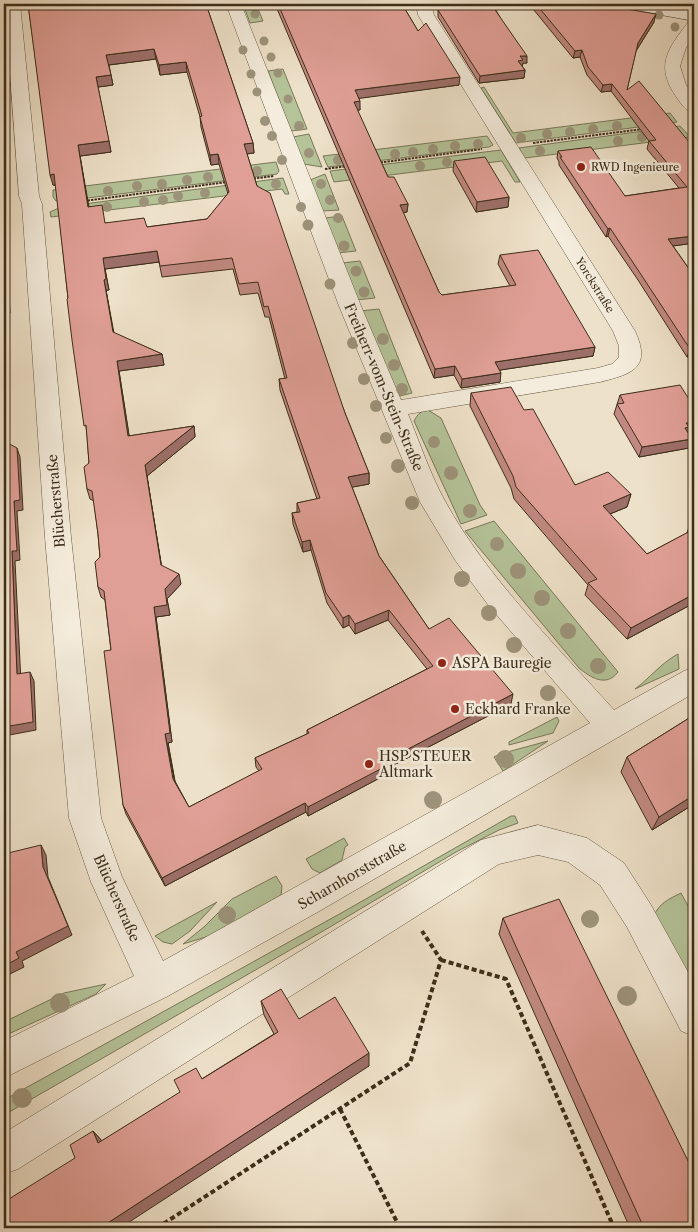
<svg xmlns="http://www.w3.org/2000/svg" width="698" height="1232" viewBox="0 0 698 1232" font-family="'Libre Caslon Text',serif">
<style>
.green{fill:#b5c399;stroke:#79785a}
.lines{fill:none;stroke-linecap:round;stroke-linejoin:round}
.minor-casing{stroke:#695b46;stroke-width:1}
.secondary-casing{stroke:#3d2e1a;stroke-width:1}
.path-far1{stroke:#3d2e1a;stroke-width:2;stroke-dasharray:2.5 1;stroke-linecap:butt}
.path{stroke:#3d2e1a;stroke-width:4;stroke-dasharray:5 3;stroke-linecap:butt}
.minor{fill:#f4ecdc;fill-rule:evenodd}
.secondary{fill:#f4ecdc;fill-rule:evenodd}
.tree{fill:#9d937a}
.wall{fill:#c18981;stroke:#3d2e1a;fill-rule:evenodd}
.shaded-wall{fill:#9d6f69;stroke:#3d2e1a}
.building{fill:#e09f96;stroke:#3d2e1a;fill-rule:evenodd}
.poi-dot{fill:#8f2418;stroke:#f4ecdc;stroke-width:2}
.labels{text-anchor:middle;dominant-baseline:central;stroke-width:5;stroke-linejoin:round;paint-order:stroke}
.far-poi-label{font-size:11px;fill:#3d2e1a;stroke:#f4ecdc;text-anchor:start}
.far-street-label{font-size:11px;fill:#3d2e1a;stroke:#f4ecdc}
.street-label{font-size:14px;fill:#3d2e1a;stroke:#f4ecdc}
.poi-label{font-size:14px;fill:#3d2e1a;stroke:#f4ecdc;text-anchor:start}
</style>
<rect width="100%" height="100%" fill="#eee1c9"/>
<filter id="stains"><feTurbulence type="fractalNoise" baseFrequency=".004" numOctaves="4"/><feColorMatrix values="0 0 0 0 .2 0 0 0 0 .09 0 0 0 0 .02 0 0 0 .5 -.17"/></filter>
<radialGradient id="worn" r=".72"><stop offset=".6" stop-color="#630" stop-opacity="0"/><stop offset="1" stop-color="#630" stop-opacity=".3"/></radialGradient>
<g class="green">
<path d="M243,4H256L263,21L250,23Z"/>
<path d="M283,69L307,129L291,131L268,71Z"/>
<path d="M484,87L513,133L670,113L677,122L516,143L481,88Z"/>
<path d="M680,126L690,137L525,158L519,148Z"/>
<path d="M309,134L322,167L304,164L293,137Z"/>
<path d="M487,136L493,145L489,147L328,167L323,156Z"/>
<path d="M501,150L520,182H515L502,161L334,182L330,171Z"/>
<path d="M276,162L279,171L277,174L64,201H56L53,197V190Z"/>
<path d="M325,174L339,210L322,211L310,180Z"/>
<path d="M283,178L289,194H285L282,189L51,217L50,212L61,207Z"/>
<path d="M342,216L356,251L338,253L325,218Z"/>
<path d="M360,261L375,298L356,300L342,263Z"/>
<path d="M379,309L412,393L400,396L383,367L360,311Z"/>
<path d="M428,410L441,418L480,505L487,515L461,524L414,421C418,414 420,411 428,410Z"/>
<path d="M494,521L618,672C606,688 590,677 579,668L465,531Z"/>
<path d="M678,654L679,669L635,689C650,678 661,663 678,654Z"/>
<path d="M557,717L559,721L553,733L509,745V742Z"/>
<path d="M548,741L503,771L494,757L500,754Z"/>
<path d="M511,816H515L518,823L499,830L456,852L330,927L4,1115V1100L343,912Z"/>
<path d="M344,838L348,845L345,847L342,860L320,873L312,869L306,859Z"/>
<path d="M276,876L282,886L281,895L209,936L183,944L205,926L232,899Z"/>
<path d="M681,893L694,917V993L659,929L654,916C659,903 669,899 681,893Z"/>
<path d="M217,902L190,931L172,944L163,942L155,936Z"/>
<path d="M106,984L96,994L4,1036V1022L64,993Z"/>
</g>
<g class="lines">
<defs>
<g id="minor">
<path d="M5,4H20L39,196L42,204L71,537L101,818L122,877L163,961L590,723L489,606L455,560L420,502L339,306L226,4H241L361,306L401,400L598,368L612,364L619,357V346L613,331L418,15L416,4H431L434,15L635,331C652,368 632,374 600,382L408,414C420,443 430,474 445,501C488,579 555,644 614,710L684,671L694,667V693L316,913L168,996L4,1078V1041L134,976L91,882L69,818L45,537L22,204L19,196Z"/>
<path d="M694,19V35L686,48L680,66L686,85L694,97V113C686,111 682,105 677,98C654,65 668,49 689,21Z"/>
<path d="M538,825L587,838L624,863L651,905L694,983V1036L681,1031L627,927L600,885L568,862L538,855L499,864L18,1169L4,1174V1133L481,840Z"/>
</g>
<path id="secondary" d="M620,4H652L694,11V21L628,9L623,7Z"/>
</defs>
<use href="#minor" class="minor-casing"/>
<use href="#secondary" class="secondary-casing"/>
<g class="path-far1">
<path d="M533,143L643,129"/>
<path d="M377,163L482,149"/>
<path d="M325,169L348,166"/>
<path d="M250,179L274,176"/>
<path d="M84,201L227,182"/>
</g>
<g class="path">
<path d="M441,960L506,979L614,1228"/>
<path d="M340,1109L400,1228"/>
<path d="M157,1228L410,1063L441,960L422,931"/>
</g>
<use href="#minor" class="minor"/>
<use href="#secondary" class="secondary"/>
</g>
<g class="tree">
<circle cx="255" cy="14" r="4.5"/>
<circle cx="659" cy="15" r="4.5"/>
<circle cx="675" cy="27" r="4.5"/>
<circle cx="264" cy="41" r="4.5"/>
<circle cx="243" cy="50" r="4.5"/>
<circle cx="271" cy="57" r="4.5"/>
<circle cx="278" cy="73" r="4.5"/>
<circle cx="251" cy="74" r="4.5"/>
<circle cx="257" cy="92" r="4.5"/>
<circle cx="288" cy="99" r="4.5"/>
<circle cx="265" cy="121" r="5"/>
<circle cx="299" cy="126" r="5"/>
<circle cx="617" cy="126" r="5"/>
<circle cx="593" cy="129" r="5"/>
<circle cx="570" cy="132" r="5"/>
<circle cx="547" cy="134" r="5"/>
<circle cx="272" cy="136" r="5"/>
<circle cx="642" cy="137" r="5"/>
<circle cx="521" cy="138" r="5"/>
<circle cx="618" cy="141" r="5"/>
<circle cx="478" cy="144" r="5"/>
<circle cx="455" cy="146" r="5"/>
<circle cx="433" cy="149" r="5"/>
<circle cx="540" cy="151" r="5"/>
<circle cx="413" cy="152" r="5"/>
<circle cx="309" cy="153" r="5"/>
<circle cx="395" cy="154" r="5"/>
<circle cx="282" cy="160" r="5"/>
<circle cx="338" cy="160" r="5"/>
<circle cx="447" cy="162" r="5"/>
<circle cx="420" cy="166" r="5"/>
<circle cx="257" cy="171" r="5"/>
<circle cx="208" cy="177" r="5"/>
<circle cx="187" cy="180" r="5"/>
<circle cx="162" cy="184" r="5"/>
<circle cx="276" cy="184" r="5"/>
<circle cx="321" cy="184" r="5"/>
<circle cx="137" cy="186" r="5"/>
<circle cx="108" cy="191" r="5"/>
<circle cx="205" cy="193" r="5"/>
<circle cx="178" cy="196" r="5"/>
<circle cx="163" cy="200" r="5"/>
<circle cx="330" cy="200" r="5"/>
<circle cx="144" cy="202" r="5"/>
<circle cx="107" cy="207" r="5"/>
<circle cx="301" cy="207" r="5"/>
<circle cx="338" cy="218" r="5"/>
<circle cx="308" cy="225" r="5.5"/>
<circle cx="344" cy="246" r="5.5"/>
<circle cx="356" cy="271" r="5.5"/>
<circle cx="330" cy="284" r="5.5"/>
<circle cx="364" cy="292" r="5.5"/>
<circle cx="383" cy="339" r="6"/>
<circle cx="353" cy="343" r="6"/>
<circle cx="394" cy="365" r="6"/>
<circle cx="364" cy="379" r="6"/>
<circle cx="402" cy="389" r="6"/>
<circle cx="376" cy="406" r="6"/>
<circle cx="386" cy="438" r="6"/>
<circle cx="434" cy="442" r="6"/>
<circle cx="398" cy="466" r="7"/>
<circle cx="451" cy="473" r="7"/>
<circle cx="412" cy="503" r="7"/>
<circle cx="470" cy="511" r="7"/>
<circle cx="497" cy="544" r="7"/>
<circle cx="518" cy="571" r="8"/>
<circle cx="462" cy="579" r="8"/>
<circle cx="542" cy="598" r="8"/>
<circle cx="489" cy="613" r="8"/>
<circle cx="568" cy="631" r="8"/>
<circle cx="514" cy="645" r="8"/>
<circle cx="598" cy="666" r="8"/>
<circle cx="548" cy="693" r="8"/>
<circle cx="505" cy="759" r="9"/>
<circle cx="433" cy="800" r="9"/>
<circle cx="227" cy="915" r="9"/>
<circle cx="590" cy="919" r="9"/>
<circle cx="627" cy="996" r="10"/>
<circle cx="60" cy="1003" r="10"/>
<circle cx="22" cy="1098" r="10"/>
</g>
<g class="wall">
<path d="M28,4H206L253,143L254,153L247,154L257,186L345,413L369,473V484L352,487L379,556L429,629L511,704L392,766L391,772L308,816L306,812L165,886L126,814L123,805L111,650L105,600L101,597L98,587L100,557L98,534L94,501L90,499L87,489L89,463L87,434L68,298L56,185H53ZM156,59L160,75L187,72L200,117L201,127L211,165L219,164L228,194L207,219L147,227L105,223L89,207L80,156L111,152L98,87L113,85L109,65ZM159,262L162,277L233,269L240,295L258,293L265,317H269L285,379H279L280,390L317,499L297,503V512L292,513L293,524L303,552L311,550L327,603L343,628L349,625L355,634L388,620L427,669L307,730V734L255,758L256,767L259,771L189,807L175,781L168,743L172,742L156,617L170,615L167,599L181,584L161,565L147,476L195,437L194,426L129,436L119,371L164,365L162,354L114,333L106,290H109L105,269Z"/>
<path d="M275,4H402L418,31L459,85L359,98L360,110H357L388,177L408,204L407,212L403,213L439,292L442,295L510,286L498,264L500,255L595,347L593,356L500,370V382L461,388L454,375L434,378Z"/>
<path d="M529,4H597L654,22L636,51L627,90L694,148V243L673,246L694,276V356L687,357L638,280L608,236L606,237L559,165V162L557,158L558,151L625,196L679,188L647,149L649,141L611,91L601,92L587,75L580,57L573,58Z"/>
<path d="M494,7L527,63H523L522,66L525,70L524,78L479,83L438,17V10Z"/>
<path d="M454,161L509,197L508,207L476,212L453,171Z"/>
<path d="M471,393L524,410L575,485L631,494L627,507L610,514L647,554L687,533L691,521L694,519V603L627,639L585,595L588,585L514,499L511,488L470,406Z"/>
<path d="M620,395L688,432L692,439L689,448L639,457L614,414Z"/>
<path d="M694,715V804L652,830L621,772L627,757Z"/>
<path d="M503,918L694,1228H630L499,934Z"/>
<path d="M261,1001L299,1019L369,1066L75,1158L93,1131L102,1141L274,1034L264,1015Z"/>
</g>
<g class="shaded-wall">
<path d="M490,4H498L490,10Z"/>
<path d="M656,14L654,22L636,51L638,43Z"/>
<path d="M154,49L156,59L108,65L106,55Z"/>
<path d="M582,50L580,57L573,58L575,51Z"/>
<path d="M520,56H527V63H523L522,68L518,61Z"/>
<path d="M186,62L187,72L160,75L159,65Z"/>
<path d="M525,70L524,78L479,83L480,76Z"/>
<path d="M111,75L113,85L98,87L96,77Z"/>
<path d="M460,77L459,85L355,99V90Z"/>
<path d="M612,84L611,91L601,92L603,85Z"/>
<path d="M360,101V110H354V102Z"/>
<path d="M109,141L111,152L80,156L90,218L78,145Z"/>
<path d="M253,143L254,153L244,154V144Z"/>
<path d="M218,154L219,164L211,165L210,155Z"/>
<path d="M54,174L57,185H53L50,175Z"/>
<path d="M509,197L508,207L476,212L477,202Z"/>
<path d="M408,204L407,212L399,213L400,205Z"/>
<path d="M4,224L5,228L10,313L4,314Z"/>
<path d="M610,228L608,236L606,237L608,229Z"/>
<path d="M694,236V243L666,247L668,239Z"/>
<path d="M157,251L159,262L105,269L109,290H106L115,343L104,280L103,258Z"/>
<path d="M595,347L593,356L494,371L495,362Z"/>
<path d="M694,348V356L687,357L690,349Z"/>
<path d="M162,354L164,365L119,371L131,447L128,436L117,361Z"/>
<path d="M455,366L454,375L434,378L435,369Z"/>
<path d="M501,373L500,382L461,388L462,379Z"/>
<path d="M694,422V431L687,432L682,437L686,423Z"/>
<path d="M194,426L195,437L147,476L163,575L145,465Z"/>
<path d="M692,439L689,448L639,457L642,447Z"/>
<path d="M17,448L20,457L23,510L17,511L20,560L15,561L21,683L17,674L12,551Z"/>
<path d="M369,473V484L348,488V477Z"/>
<path d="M631,494L627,507L600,518L603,506Z"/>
<path d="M310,540L311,550L303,552L302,542Z"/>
<path d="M179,574L181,584L167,599L170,615L156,617L172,742L168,743L176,788L165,734L154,607L165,589Z"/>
<path d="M694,594V603L627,639L631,628Z"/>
<path d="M389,610L388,620L355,634V624Z"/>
<path d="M349,615V625L343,628V618Z"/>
<path d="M30,672L34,681L36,730L4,736V727Z"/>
<path d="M513,694L511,704L392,766L391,772L308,816V807L389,759Z"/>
<path d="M694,795V804L652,830L659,817Z"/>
<path d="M4,802L5,805L7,831L4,832Z"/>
<path d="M305,803L306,812L165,886L162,878Z"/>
<path d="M41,845L46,855L48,877L72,935L22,961L24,967L4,977V966L16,952L43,867Z"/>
<path d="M369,1053V1066L120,1228H100Z"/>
<path d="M93,1131L102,1141L98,1143Z"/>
</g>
<g class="building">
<path d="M28,4H206L253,143L244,144L257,186L270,193L345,413L369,473L348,477L379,556L429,629L449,618L513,694L389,759L392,763L308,807L305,803L162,878L123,805L104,651L111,650L104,591L98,587L95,562L100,557L98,534L92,491L87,489L84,467L89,463L86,425L84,426L72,340L67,299L68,298L54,174L50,175ZM154,49L159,65L186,62L202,116L200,117L210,155L218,154L229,192L207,219L147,227L144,218L105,223L102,205L88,207L78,145L109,141L96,77L111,75L106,55ZM157,251L160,266L232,258L239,284L258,282L264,307L268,306L287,378L279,379L320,498L297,503L300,512L292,513L302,542L310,540L326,593L343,618L349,615L355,624L389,610L433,666L307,730L309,733L255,758L262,769L189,807L173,779L165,734L170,733L154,607L167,605L165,589L179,574L161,565L145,465L194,426L128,436L117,361L162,354L113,332L104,280L106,279L103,258Z"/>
<path d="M278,4H402L418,31L426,23L460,77L355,90L360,101L354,102L388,177H394L408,204L400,205L439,292L442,295L516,285L500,255L538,250L595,347L495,362L501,373L462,379L455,366L435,369Z"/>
<path d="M444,4H491L527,56H520L523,60L518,61L525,70L480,76L438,10Z"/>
<path d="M536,4H597L656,14L638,43L627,90L639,81L694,148V236L668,239L694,276V348L690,349L640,273L610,228L608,229L560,157H562L558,151L591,147L625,196L687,187L649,141L656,140L612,84L603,85L588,67L582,50L575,51Z"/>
<path d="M485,157L509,197L477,202L454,161Z"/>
<path d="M4,239L8,305L4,306Z"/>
<path d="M680,385L694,407V422L686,423L689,427L685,428L692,439L642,447L617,404L624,403L620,395Z"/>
<path d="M511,387L524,410L533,409L575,485L608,472L631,494L603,506L647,554L694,529V594L631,628L588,583L597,579L516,487L513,476L471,393Z"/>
<path d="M4,441L17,448L20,500L14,501L17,551H12L17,674L30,672L33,722L4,727Z"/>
<path d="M694,715V795L659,817L627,757Z"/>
<path d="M41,845L43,867L68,926L16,952L19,958L4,966V854Z"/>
<path d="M559,899L694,1173V1228H644L503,918Z"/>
<path d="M281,989L299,1019L335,997L369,1053L100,1228H4V1202L75,1158L70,1145L93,1131L98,1143L180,1092L174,1080L196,1068L202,1079L278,1032L261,1001Z"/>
</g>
<g class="poi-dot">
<circle cx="581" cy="167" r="5"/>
<circle cx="442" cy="663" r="5"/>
<circle cx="455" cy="709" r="5"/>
<circle cx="369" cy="764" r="5"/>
</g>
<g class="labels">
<g class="far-poi-label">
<text x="591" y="167">RWD Ingenieure</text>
</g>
<g class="far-street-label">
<text transform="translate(595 285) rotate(58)">Yorckstraße</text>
</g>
<g class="street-label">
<text transform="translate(384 387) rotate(67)">Freiherr-vom-Stein-Straße</text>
<text transform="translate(56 501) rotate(-95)">Blücherstraße</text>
<text transform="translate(352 875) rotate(-30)">Scharnhorststraße</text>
<text transform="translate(117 898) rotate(66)">Blücherstraße</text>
</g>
<g class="poi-label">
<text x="452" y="663">ASPA Bauregie</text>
<text x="465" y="709">Eckhard Franke</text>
<text x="379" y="756">HSP STEUER<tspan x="379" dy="16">Altmark</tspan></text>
</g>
</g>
<rect width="698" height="1232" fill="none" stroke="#eee1c9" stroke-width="20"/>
<rect x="5" y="5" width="688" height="1222" fill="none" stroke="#3d2e1a" stroke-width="2.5"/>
<rect x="10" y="10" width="678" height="1212" fill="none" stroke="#3d2e1a"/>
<rect width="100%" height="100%" filter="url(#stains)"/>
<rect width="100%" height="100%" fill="url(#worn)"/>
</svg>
